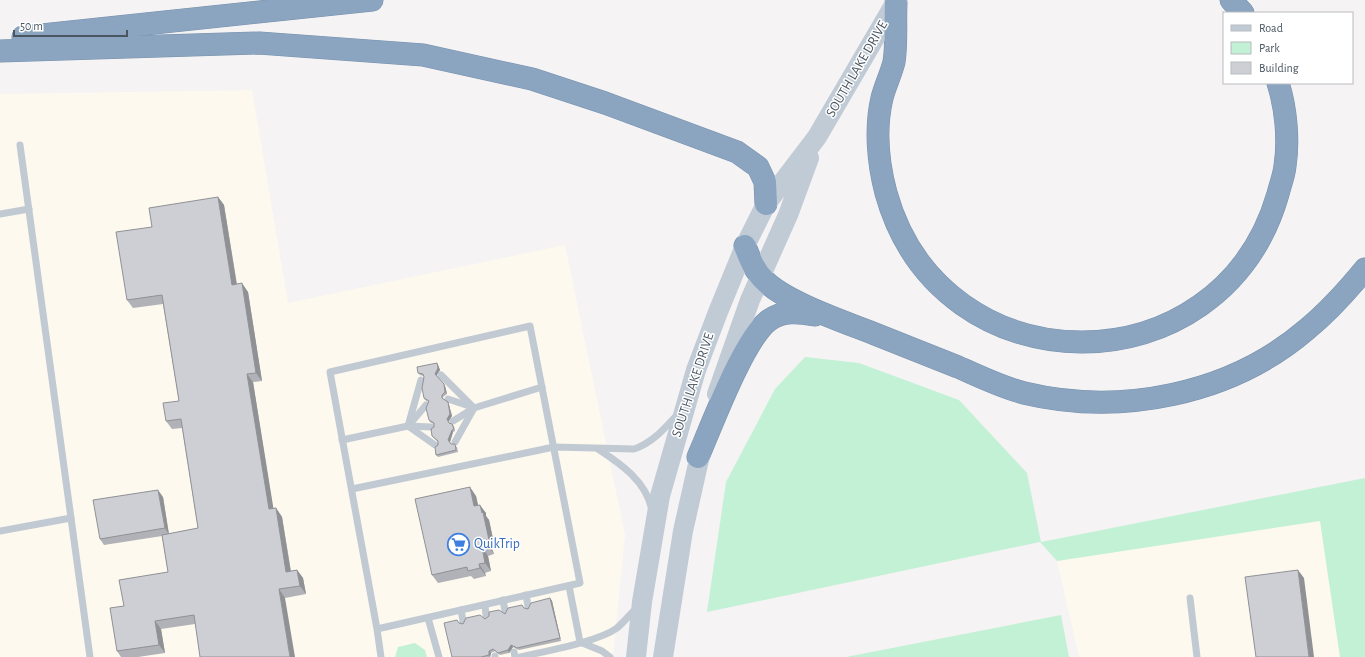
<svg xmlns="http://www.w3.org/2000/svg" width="1365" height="657" viewBox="0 0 1365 657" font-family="'Alegreya Sans',sans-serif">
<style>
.commercial{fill:#fdf9ef}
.green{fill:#c3f1d5}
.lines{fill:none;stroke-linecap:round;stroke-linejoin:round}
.highway-casing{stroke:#7690ad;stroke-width:23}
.lane{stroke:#c1cad2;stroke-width:7}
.secondary{stroke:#c1cbd6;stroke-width:20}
.highway{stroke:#8ba5c1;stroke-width:22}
.wall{fill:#b0b2b7}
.shaded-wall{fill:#909195}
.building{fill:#cdcfd5;stroke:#909195}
.labels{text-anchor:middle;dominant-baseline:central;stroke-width:3;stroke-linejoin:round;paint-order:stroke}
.street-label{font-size:14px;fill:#4a5661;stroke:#fff}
.shop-label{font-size:14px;fill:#366cbe;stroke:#fff;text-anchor:start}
</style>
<rect width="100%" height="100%" fill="#f5f3f3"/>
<g class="commercial">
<path d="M252,90L288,303L565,245L625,535L613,657H0V94Z"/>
<path d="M1320,521L1340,657H1079L1057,561Z"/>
</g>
<g class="green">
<path d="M805,357L859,363L959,400L1027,473L1041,542L1365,478V657H1340L1320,521L1057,561L1040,542L707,612L726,482L775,389Z"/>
<path d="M1061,615L1069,657H846Z"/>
<path d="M415,643L425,650L427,657H395L398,647Z"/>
</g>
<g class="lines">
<defs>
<g id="highway">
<path d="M1231,0L1243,13"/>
<path d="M896,3C895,22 897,44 894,62C891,74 885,86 882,98C875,128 878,163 886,193C941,391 1221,392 1278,194C1280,185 1284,176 1285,166C1289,140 1286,108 1278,83"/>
<path d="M23,37L372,0"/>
<path d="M0,51L259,43L423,55L532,79L605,103L737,152L758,167L765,182L766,204"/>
<path d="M745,246C750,259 754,270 764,280C785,302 845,322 875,334C903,345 930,356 958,367C979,376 1001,387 1024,393C1120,416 1230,395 1306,330C1328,312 1347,291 1365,269"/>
<path d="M698,457C712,425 743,341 768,321C782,310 799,312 815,315"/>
</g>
</defs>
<use href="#highway" class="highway-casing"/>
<g class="lane">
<path d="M20,145L90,657"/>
<path d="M0,214L29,209"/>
<path d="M441,375L474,408"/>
<path d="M448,399L472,407"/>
<path d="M453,421L474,408L542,387"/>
<path d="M409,425L426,405"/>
<path d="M408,426L421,380"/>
<path d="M408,426L435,445"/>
<path d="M342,440L408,426L431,427"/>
<path d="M455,442L474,408"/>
<path d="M598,449C621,464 646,481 652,510"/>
<path d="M352,489L554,447L634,449C652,443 664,429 676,416"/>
<path d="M0,531L71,518"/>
<path d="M569,586L580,642"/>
<path d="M526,595L528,606"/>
<path d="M1190,598L1197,657"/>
<path d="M503,600L505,611"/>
<path d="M485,605L486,616"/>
<path d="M461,610L463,621"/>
<path d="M428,618L439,657"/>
<path d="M377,629L580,583L530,326L330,372L377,629L381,657"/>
<path d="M580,642L602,651L610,657"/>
<path d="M514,652L515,657"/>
<path d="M495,656V657"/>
<path d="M520,657C545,651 598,642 617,628C624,622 630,614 637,608"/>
</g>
<g class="secondary">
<path d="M717,394L750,300L788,215L809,158"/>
<path d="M636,657L642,602L660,496L696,370L718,312L745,246L766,204L817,137L897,0"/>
<path d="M663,657L683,531L703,442"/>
</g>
<use href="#highway" class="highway"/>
</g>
<g class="wall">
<path d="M218,197L224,205L237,284L248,292L262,381L253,382L273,509L276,508L282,517L291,571L297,570L303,578L306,594L285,598L195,624L161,629L165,653L138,657H121L117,651L124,606L168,572L162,536L104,545L100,539L163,497L169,534L198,528L182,428L172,429L166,421L179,401L163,304L133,308L127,300L152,227Z"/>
<path d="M438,365L440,370L436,376L445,386L447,394L443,397V399L448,402L449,405L452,416L448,422L449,423L454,426L455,431L453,432L450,442L451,444L457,447L458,452L438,457L436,455L438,442L432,436L434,424L430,422L429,420V402L425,400L424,398V376L420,375L418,373Z"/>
<path d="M476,496L478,505L486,513V516L489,520L495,548L492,549L494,554L488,556L491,571L485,573L486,576L474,579L471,576L438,583L432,575Z"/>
<path d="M550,598L552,601L561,641L519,650L513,647L509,653L500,655L495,651L491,653L490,657H452L459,623L463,624L485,619L524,608L528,609Z"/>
</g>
<g class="shaded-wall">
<path d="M218,197L224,205L238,293L232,285Z"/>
<path d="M242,283L248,292L262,381L256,373Z"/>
<path d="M437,363L438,365L440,370L436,376L435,374Z"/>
<path d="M247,374L253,382L275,518L269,509Z"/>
<path d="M444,384L445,386L447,394L445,392Z"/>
<path d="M448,402L449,405L452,416L448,422L447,419Z"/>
<path d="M452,430L453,432L450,442L448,440Z"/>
<path d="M470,487L476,496L480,514L474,506Z"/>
<path d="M158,490L163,497L169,535L165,528Z"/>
<path d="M480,505L486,513V516L489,520L495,548L489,540Z"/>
<path d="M276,508L282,517L292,580L286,572Z"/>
<path d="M486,540L492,549L494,554L488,546Z"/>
<path d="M482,547L488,556L491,571L485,563Z"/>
<path d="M479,564L485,573L486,576L480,568Z"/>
<path d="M297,570L303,578L306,594L300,586Z"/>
<path d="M1298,570L1304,578L1314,657H1309Z"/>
<path d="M279,589L285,598L295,657H290Z"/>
<path d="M550,598L552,601L561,641L560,638Z"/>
<path d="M155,621L161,629L165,653L159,645Z"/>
<path d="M511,645L513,647L509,653L508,650Z"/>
<path d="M489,651L491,653L490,657L489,655Z"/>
</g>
<g class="building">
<path d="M218,197L232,285L242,283L256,373L247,374L269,509L276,508L286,572L297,570L300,586L279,589L290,657H200L194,615L155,621L159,645L117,651L110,608L124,606L119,580L168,572L162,535L198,528L181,419L166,421L163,403L179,401L162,295L127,300L116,232L152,227L149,208Z"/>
<path d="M437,363L438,368L435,374L444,384L445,392L442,395V398L448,402L450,414L447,419L449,423L452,424L454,429L452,430L448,440L451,444H455L456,450L436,455L435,447L438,445V441L432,436L431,429L434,427V423L429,420L426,408L429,401L424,398L422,388L424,377L423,374L418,373L417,367Z"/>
<path d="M470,487L474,506L480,505L482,513L483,512L489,540H486L488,546L482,547L485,563L479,564L480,568L468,571L467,567L432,575L415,499Z"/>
<path d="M158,490L165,528L100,539L93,500Z"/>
<path d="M1298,570L1309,657H1256L1245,577Z"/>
<path d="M550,598L560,638L517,648L511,645L508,650L498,653L493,649L489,651V655L481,657H452L444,623L457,620L459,623L463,624L466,618L480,615L485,619L489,616V612L499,610L505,614L508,608L522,605L524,608L528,609L531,603Z"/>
</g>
<defs>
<symbol id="supermarket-ring" viewBox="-11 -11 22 22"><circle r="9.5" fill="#fff" stroke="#3f7fe0" stroke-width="1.5"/><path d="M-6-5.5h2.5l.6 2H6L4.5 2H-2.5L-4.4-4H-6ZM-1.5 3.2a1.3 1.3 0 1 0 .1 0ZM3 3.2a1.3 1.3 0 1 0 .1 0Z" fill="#3f7fe0"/></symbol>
</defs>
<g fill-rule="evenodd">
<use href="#supermarket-ring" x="446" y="532" width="25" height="25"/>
</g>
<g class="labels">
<g class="street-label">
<text transform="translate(857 69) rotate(-60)">SOUTH LAKE DRIVE</text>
<text transform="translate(693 385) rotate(-72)">SOUTH LAKE DRIVE</text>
</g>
<g class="shop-label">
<text x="474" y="544">QuikTrip</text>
</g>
</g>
<rect x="1223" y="12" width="130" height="72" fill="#ffffff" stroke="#b7bbc0"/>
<rect x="1231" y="25" width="20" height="6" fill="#c1cbd6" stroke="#b7bbc0"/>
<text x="1259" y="32" font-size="12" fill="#4a5661">Road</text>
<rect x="1231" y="42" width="20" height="12" fill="#c3f1d5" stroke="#b7bbc0"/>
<text x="1259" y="52" font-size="12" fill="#4a5661">Park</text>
<rect x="1231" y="62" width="20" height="12" fill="#cdcfd5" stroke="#b7bbc0"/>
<text x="1259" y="72" font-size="12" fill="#4a5661">Building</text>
<path d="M14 30v6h113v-6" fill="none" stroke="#4a5661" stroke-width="2"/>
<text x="20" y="30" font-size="12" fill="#4a5661" stroke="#ffffff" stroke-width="3" paint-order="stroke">50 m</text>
</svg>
